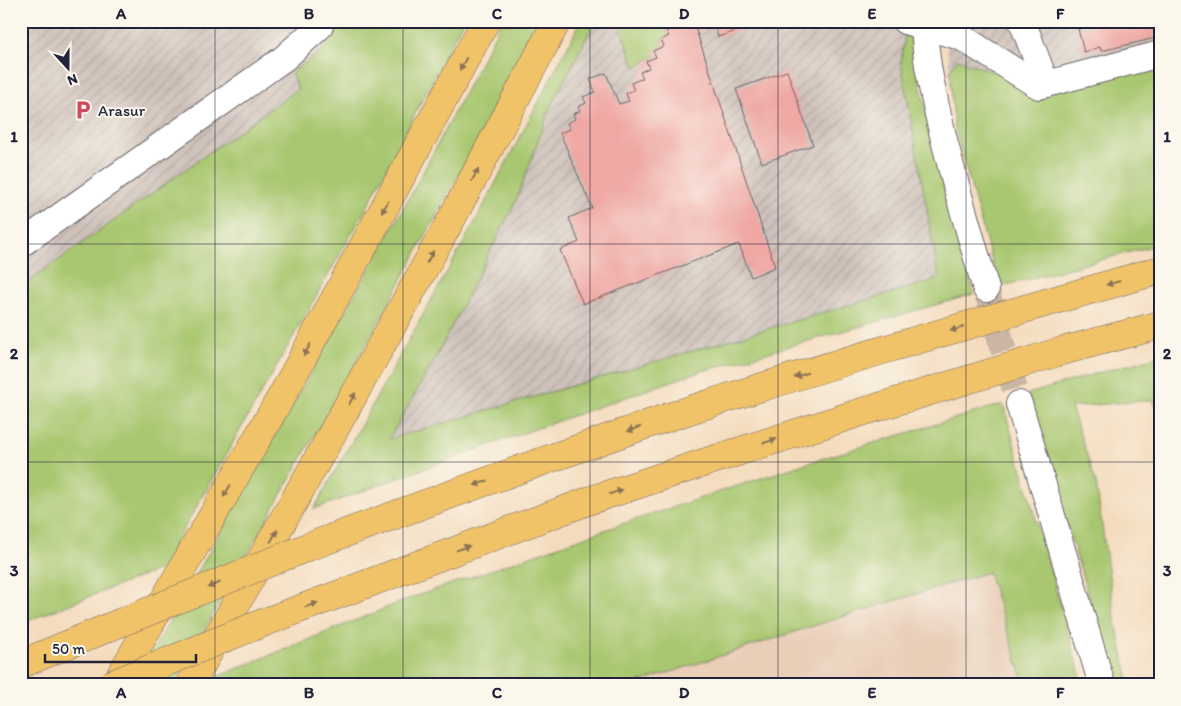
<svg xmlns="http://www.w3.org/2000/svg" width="1181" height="706" viewBox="0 0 1181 706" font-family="Itim,sans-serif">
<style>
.built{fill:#e9ceb8}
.industrial{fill:url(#industrial-furrows)}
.grass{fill:#a8c76f;stroke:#657455}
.building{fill:#efa8a4}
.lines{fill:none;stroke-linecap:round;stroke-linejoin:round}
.minor-tunnel{stroke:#cab6a3;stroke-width:26;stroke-dasharray:26 13;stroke-linecap:butt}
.minor-casing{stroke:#6c6368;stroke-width:28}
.highway-casing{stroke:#6c6368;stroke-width:29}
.minor{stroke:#fff;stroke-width:26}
.highway{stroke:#f1c369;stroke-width:28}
.highway-bridge-casing{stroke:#6c6368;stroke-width:29;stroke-linecap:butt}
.highway-bridge{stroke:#f1c369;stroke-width:28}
.oneway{fill:#8a7252}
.grid{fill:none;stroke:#22223b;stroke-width:1;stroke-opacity:0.55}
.labels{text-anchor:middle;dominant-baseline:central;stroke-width:4;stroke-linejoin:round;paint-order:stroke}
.poi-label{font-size:16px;fill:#22223b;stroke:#fbf7ec;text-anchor:start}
.neatline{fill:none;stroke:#22223b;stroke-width:2}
.grid-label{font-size:16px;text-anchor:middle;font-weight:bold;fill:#22223b}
</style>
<defs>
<pattern id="industrial-furrows" width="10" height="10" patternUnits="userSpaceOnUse" patternTransform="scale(1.25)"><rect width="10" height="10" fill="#cec1ba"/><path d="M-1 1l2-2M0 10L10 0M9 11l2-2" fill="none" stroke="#b1a6a1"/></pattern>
</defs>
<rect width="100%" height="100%" fill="#fbf7ec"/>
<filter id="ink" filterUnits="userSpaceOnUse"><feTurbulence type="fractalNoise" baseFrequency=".02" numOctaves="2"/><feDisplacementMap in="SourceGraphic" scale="10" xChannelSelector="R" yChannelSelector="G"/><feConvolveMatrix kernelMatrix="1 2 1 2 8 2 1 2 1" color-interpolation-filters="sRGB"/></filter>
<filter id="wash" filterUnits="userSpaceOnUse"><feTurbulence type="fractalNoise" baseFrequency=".0096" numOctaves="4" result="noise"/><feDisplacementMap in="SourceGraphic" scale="20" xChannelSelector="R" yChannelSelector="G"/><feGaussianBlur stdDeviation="1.12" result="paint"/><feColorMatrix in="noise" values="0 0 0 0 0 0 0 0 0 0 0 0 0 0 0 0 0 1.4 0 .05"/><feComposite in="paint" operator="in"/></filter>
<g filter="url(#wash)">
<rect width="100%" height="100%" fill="#f4dbbd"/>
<path class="built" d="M988,572L1025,685H631L813,626Z"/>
<g class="industrial">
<path d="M21,21H338L323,50L291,73L299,88L21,287Z"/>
<path d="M595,21H618L635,67L655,57L653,51L666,31L678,21H914L901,62L939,279L388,439L434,361L517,199L550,108Z"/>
<path d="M944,21H1160V66L1040,98L957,59L950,70Z"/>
</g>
<g class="grass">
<path d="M338,21H463L367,207L161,569L21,623V287L298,89L291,73L323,50Z"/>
<path d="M502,21H542L375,329L173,685H133L276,435L414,189Z"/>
<path d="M581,21H595L550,108L517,199L434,361L389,439L939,279L901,62L905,35L914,34L920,84L949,209L974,294L692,374L461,455L314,509L475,222Z"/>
<path d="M618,21H678L680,25L666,31L669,36L661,40L664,46L653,51L656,57L646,61L635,67Z"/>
<path d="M957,59L990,71L1160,66V244L999,287L954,125L950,70Z"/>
<path d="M1160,356V418L1152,400L1071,407L1096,483L1115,619L1130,685H1115L1028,394L1091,375Z"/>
<path d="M1003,404L1083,685H1025L988,572L813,626L631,685H210L214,678L408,599L616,526L804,464Z"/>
</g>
<g id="blocks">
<g class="building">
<path d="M678,21H693L775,267L751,277L739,244L583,304L560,250L579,242L569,218L592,208L560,133L570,129L567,123L575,119L573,114L580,111L578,107L586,103L583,97L595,92L590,79L606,73L619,104L629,101L626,93L634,90L631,83L643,78L640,72L649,68L646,61L656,57L653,51L664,46L661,40L669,36L666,31L680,25Z"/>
<path d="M713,21H763V22L718,37Z"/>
<path d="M1094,21H1160V37L1101,51L1100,47L1084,52L1078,29L1095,25Z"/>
<path d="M787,71L813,145L762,163L736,89Z"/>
</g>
</g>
</g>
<g filter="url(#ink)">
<use href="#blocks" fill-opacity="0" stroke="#6c6368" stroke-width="1"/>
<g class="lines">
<path class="minor-tunnel" d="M986,289L1019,404"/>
<defs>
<g id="minor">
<path d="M905,21L961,37L1039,86L1160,54"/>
<path d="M925,21C923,52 933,93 940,123C953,179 970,234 986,289"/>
<path d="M1022,21L1046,84"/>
<path d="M21,244L283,59L319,27L322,21"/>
<path d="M1019,404L1102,685"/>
</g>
<g id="highway">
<path d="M308,547C432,501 556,455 681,413C839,361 1000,316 1160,270"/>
<path d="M265,622L591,500L700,464L865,411L1062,351L1160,325"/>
<path d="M21,664L117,624"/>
<path d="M115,685L284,392L486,21"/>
<path d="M190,685L328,441L452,218L557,21"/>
</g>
</defs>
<use href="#minor" class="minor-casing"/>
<use href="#highway" class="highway-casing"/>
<use href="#minor" class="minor"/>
<use href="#highway" class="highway"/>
<defs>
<g id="highway-bridge">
<path d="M117,624L308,547"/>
<path d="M110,685L265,622"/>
</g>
</defs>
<use href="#highway-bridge" class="highway-bridge-casing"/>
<use href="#highway-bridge" class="highway-bridge"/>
</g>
<defs><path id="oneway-solid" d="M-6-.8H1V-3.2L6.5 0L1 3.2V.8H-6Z" transform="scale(1.25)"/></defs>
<g class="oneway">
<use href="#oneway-solid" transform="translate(463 64) rotate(119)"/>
<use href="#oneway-solid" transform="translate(475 175) rotate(-62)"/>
<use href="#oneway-solid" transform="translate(385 207) rotate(119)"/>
<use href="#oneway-solid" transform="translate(430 257) rotate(-61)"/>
<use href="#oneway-solid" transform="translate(1113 283) rotate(164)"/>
<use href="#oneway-solid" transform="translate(957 329) rotate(164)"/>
<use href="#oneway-solid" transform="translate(307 350) rotate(119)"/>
<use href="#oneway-solid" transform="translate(801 375) rotate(162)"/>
<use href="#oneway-solid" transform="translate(352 399) rotate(-61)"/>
<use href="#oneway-solid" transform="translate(634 429) rotate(161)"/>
<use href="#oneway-solid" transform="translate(770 441) rotate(-18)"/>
<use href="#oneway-solid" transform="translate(481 483) rotate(160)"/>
<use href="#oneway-solid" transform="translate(227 491) rotate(120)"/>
<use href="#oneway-solid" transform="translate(616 492) rotate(-18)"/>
<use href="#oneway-solid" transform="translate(274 536) rotate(-60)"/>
<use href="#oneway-solid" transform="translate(463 548) rotate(-20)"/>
<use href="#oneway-solid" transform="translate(214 585) rotate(158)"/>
<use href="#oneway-solid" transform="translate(311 605) rotate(-20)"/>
</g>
</g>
<path class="grid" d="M215,21V685M403,21V685M590,21V685M778,21V685M966,21V685M21,244H1160M21,462H1160"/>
<defs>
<symbol id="parking-bare" viewBox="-9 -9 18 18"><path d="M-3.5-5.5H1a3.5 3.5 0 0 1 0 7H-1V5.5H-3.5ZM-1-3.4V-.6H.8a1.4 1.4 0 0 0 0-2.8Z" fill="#d1495b" stroke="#fbf7ec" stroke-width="2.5" paint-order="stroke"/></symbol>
</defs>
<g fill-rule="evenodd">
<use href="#parking-bare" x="69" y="96" width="28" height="28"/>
</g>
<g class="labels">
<g class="poi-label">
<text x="98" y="110">Arasur</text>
</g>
</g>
<rect width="1181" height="706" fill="none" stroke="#fbf7ec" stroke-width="55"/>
<g transform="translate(68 68) rotate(159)" stroke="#fbf7ec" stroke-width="4" paint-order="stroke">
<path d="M0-4L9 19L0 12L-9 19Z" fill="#22223b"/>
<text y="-8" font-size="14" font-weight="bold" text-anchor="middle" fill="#22223b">N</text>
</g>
<path d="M45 654v8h151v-8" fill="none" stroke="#22223b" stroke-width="2.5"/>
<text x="52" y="654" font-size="15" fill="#22223b" stroke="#fbf7ec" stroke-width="4" paint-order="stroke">50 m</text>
<rect x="28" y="28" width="1126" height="650" class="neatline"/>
<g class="grid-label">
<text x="121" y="19">A</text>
<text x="309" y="19">B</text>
<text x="497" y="19">C</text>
<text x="684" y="19">D</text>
<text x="872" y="19">E</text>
<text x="1060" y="19">F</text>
<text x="14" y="142">1</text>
<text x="1167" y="142">1</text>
<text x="14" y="359">2</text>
<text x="1167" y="359">2</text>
<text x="14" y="576">3</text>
<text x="1167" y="576">3</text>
<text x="121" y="698">A</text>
<text x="309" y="698">B</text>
<text x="497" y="698">C</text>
<text x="684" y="698">D</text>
<text x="872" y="698">E</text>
<text x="1060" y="698">F</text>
</g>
</svg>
